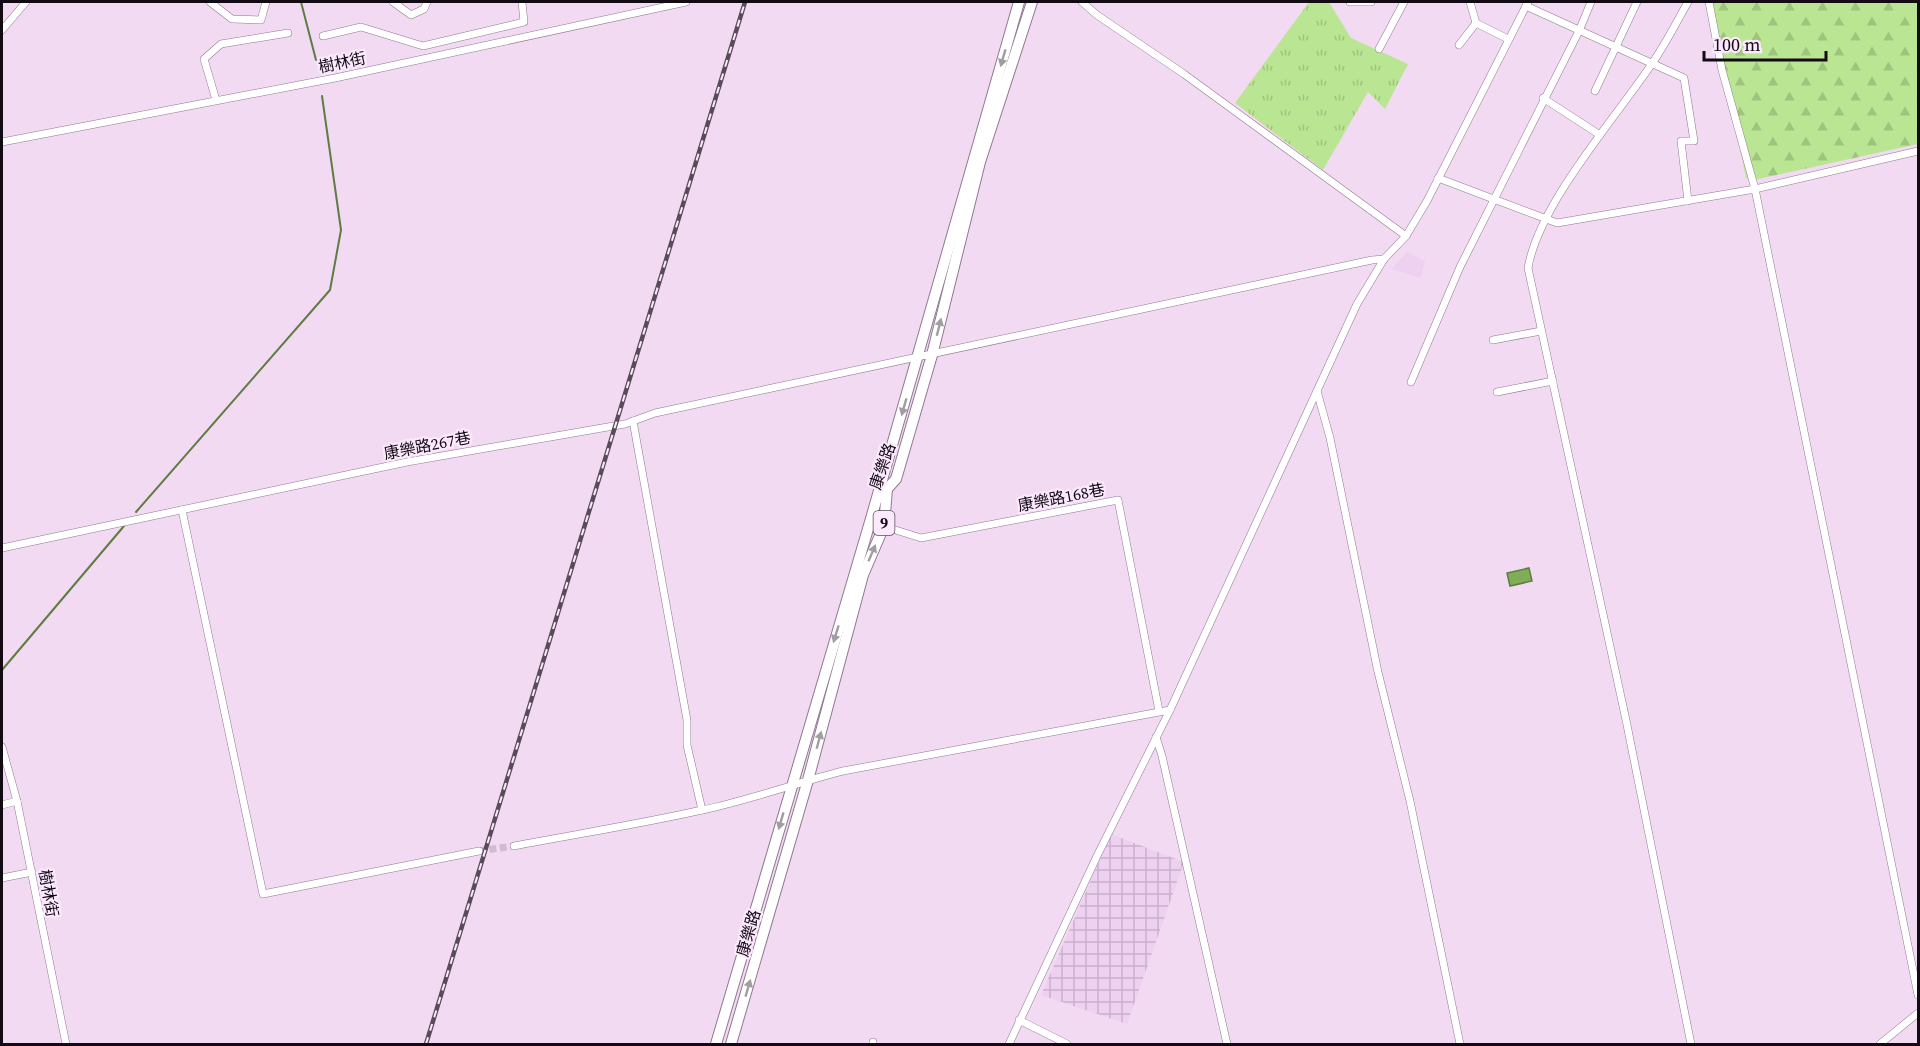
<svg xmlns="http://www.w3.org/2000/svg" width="1920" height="1046" viewBox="0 0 1920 1046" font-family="'Source Serif 4','Noto Sans TC',serif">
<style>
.built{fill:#eed0f0}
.industrial{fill:url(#industrial-grid)}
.grass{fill:url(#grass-tufts)}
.forest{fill:url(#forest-firs)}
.water{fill:#80ad55;stroke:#5f7c42;stroke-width:1.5}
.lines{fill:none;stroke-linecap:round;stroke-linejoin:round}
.stream{stroke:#5f7c42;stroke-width:2}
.street-tunnel{stroke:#d1bbd2;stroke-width:7;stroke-dasharray:7 3.5;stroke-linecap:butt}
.street-casing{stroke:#8f7990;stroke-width:8}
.primary-casing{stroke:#8f7990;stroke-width:12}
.street{stroke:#fff;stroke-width:7}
.primary{stroke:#fff;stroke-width:10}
.rail-casing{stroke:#594c5a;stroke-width:4.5}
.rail{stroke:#fce9fe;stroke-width:2;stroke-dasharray:7;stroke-linecap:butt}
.oneway{fill:#a19da1}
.labels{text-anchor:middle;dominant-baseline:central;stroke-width:4.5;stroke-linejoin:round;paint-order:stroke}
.shield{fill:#fce9fe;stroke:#594e5a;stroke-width:1.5}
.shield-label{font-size:15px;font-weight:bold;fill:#130b14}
.street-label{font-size:16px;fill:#130b14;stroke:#fce9fe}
</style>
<defs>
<pattern id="industrial-grid" width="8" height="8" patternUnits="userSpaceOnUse" patternTransform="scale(1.5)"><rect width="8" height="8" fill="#eed0f0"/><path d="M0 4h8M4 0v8" fill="none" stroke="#cbb1cd"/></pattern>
<pattern id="grass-tufts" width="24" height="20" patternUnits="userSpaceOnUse" patternTransform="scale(1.5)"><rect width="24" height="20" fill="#bae693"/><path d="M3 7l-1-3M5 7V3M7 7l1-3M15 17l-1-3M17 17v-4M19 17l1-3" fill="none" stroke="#9fc47e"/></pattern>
<pattern id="forest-firs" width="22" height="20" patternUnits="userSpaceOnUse" patternTransform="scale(1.5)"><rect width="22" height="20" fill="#bae693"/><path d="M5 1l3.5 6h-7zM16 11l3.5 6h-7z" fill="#9fc47e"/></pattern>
</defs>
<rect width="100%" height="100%" fill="#f2daf3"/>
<path class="built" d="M1407,252L1425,261L1421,278L1392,269Z"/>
<path class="industrial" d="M1111,834L1184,862L1127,1024L1041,995Z"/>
<path class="grass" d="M1309,2H1329L1351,38L1408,64L1385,109L1368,92L1323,170L1235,103Z"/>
<path class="forest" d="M1711,2H1918V144L1754,180L1746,178Z"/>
<path class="water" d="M1529,568L1532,581L1510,586L1507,573Z"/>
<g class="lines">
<g class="stream">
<path d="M301,2L316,60"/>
<path d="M136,512L330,290L341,230L322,96"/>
<path d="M2,670L124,526"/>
</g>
<path class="street-tunnel" d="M479,851L514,846"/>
<defs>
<g id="street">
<path d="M210,2L232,19L261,20L266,2"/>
<path d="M393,2L411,15L424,9L427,2"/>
<path d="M1082,2L1097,15L1184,74L1406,236"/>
<path d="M1350,2H1371"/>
<path d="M1470,2L1476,23L1508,39"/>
<path d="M1688,2C1676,23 1665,45 1651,65C1614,120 1539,204 1528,268L1626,720L1691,1044"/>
<path d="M1709,2L1722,70L1755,189L1918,995"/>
<path d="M1526,6L1684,78L1694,141H1681L1688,201"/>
<path d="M2,30L26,2"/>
<path d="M323,36L361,27L423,46L524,22L522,2"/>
<path d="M1459,45L1476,23"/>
<path d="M1379,49L1404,2"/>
<path d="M1595,91L1637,2"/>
<path d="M1543,98L1600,135"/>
<path d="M216,100L204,59L221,44L288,33"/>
<path d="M2,142L335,78L686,2"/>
<path d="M1438,178L1557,223L1755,189L1918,151"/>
<path d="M1493,340L1541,331"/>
<path d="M1411,382L1460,267L1579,31L1591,2"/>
<path d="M1317,391L1330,438L1378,672L1410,801L1460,1044"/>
<path d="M1497,392L1553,381"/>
<path d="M633,421L687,720V745L702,810"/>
<path d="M182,510L263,894L479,851"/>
<path d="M870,522L921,538L1118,500L1159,711"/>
<path d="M2,548L407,462L625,424L655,413L1372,260L1384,259"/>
<path d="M1156,737L1162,756L1227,1044"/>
<path d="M2,747L17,801L66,1044"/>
<path d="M2,805L17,801"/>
<path d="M514,846C576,834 640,824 702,810C750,800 796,783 843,771L1170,710"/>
<path d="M2,878L32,872"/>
<path d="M1019,1020L1067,1044"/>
<path d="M873,1042V1044"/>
<path d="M1009,1044L1097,856L1170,710L1357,304L1384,259L1406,236L1427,201L1528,2"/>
<path d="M1880,1044L1918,1013"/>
</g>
<g id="primary">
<path d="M716,1044L870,522L1019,2"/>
<path d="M731,1044L808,780L863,575L884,526L887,489L896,479L932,355L980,162L1032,2"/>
</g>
</defs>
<use href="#street" class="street-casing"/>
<use href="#primary" class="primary-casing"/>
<use href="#street" class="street"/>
<use href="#primary" class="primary"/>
<defs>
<path id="rail" d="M426,1044L745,2"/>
</defs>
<use href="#rail" class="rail-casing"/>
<use href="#rail" class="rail"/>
</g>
<defs><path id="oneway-solid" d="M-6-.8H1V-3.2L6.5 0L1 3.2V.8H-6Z" transform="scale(1.5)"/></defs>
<g class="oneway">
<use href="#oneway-solid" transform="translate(1003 58) rotate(106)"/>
<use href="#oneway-solid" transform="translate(939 327) rotate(-76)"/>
<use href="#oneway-solid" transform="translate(904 407) rotate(106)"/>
<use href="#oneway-solid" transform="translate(872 553) rotate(-67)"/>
<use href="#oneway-solid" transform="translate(836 634) rotate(107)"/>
<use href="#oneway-solid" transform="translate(819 740) rotate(-75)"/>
<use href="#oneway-solid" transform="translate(781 821) rotate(106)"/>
<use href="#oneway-solid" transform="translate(748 988) rotate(-74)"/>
</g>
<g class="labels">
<rect class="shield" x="873.5" y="511" width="21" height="24" rx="4.5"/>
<g class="shield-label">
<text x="884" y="523">9</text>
</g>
<g class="street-label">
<text transform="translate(342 62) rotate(-12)">樹林街</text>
<text transform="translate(427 445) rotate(-11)">康樂路267巷</text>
<text transform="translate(882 466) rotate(-71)">康樂路</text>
<text transform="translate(1061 497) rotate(-11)">康樂路168巷</text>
<text transform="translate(49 893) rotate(80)">樹林街</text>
<text transform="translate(748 933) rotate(-74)">康樂路</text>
</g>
</g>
<rect width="1920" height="1046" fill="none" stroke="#130b14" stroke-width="6"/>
<path d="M1704 51v9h122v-9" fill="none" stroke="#130b14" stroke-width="3"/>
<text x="1713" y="51" font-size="18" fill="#130b14" stroke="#fce9fe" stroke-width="4.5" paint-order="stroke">100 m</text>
</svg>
